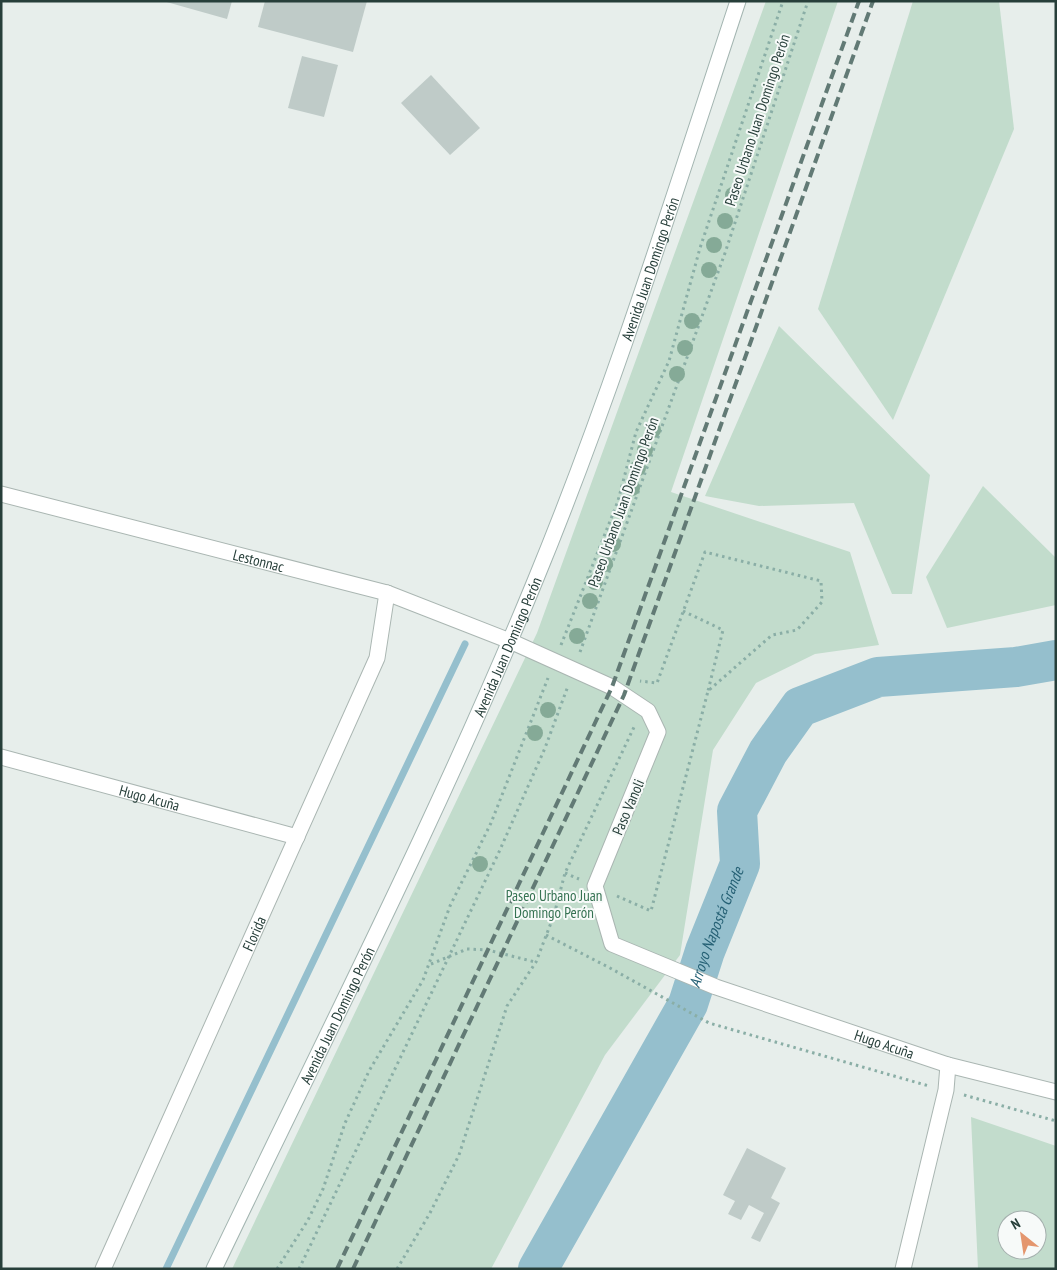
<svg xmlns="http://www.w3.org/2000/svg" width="1057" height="1270" viewBox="0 0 1057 1270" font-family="'PT Sans Narrow',sans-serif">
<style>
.green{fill:#c2dccc;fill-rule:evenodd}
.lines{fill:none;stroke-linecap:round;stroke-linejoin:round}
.stream{stroke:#95bfcd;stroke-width:7}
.river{stroke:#95bfcd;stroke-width:40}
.building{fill:#bfcbc8}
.street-casing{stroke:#aab6b2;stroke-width:17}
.secondary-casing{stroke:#a3b5b1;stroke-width:17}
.path{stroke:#8aaea6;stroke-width:3;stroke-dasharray:2.5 4;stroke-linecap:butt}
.street{stroke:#fff;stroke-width:15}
.secondary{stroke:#fff;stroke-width:15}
.rail{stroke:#627a75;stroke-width:4;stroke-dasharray:10 5;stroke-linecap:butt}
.tree{fill:#85aa97}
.labels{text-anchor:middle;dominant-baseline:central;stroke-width:4;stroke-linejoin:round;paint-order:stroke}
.street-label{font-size:15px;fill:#273f3a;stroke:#f7faf9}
.park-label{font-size:15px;fill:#357252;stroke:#f7faf9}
.water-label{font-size:16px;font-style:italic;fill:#266175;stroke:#f7faf9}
</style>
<rect width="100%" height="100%" fill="#e7eeeb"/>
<g class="green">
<path d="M766,1H838L671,492L850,552L879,645L815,654L756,683L713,750L680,955L605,1055L491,1269H232L537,633Z"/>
<path d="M913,1H999L1014,129L893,420L818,309Z"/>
<path d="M779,326L930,475L912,594H892L854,503L759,506L705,496Z"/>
<path d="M983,486L1056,558V605L947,628L926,577Z"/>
<path d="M971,1117L1056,1146V1269H978ZM1007,1220H1037V1250H1007Z"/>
</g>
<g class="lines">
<path class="stream" d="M166,1269L465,644"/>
<path class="river" id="s1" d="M538,1269L688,1004L705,951L740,864L737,811L768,752L800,707L878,677L1016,667L1056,660"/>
</g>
<g class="building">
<path d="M163,1H232L227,19Z"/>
<path d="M265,1H367L353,52L258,27Z"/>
<path d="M302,56L338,65L324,117L288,108Z"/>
<path d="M431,75L480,128L450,155L401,103Z"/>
<path d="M747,1148L786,1168L771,1198L780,1203L760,1242L751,1238L764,1213L749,1205L741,1220L728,1214L735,1201L723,1195Z"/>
</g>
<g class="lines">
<defs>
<g id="street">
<path id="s2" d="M1,494L387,593L510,641L612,687L648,711L658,732L595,886L612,944L716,987L948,1065L1056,1092"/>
<path id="s3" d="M1,757L297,837"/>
<path id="s4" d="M103,1269L377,658L387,593"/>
<path d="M903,1269L946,1090L948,1065"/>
</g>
<g id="secondary">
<path id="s5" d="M214,1269C323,1041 439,815 535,581C613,392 674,195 738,1"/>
</g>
</defs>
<use href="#street" class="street-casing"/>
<use href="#secondary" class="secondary-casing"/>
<g class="path">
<path d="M683,611L723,630L708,691"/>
<path d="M561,645L618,501L636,432L669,361L700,248L783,1"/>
<path d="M580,652L725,253L808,1"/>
<path d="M565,873L579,879"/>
<path d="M617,896L651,911L708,691L772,635L797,630L822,602L821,581L705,552L657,683L640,681"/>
<path d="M546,935L610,968L709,1023L929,1086"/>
<path d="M431,964L467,949L488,950L535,962"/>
<path d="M964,1095L1056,1121"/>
<path d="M277,1269L308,1220L323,1189L345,1123L369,1071L423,980L450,906L491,823L548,678"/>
<path d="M299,1269L499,852L545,748L568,686"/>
<path d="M397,1269L430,1213L459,1155L507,1006L536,962L554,915L565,873L635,725"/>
</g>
<use href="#street" class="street"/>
<use href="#secondary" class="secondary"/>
<g class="rail">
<path d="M337,1269L612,687L859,1"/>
<path d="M353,1269L624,695L873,1"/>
</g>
</g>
<g class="tree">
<circle cx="733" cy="195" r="8"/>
<circle cx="725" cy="221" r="8"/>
<circle cx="714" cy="245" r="8"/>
<circle cx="709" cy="270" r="8"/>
<circle cx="692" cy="321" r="8"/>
<circle cx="685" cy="348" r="8"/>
<circle cx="677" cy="374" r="8"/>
<circle cx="653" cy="430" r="8"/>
<circle cx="645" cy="450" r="8"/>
<circle cx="638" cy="468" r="8"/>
<circle cx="632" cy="488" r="8"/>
<circle cx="613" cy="544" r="8"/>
<circle cx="605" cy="564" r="8"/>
<circle cx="595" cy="582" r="8"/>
<circle cx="590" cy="601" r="8"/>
<circle cx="577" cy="636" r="8"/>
<circle cx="548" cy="710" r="8"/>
<circle cx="535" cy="733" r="8"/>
<circle cx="480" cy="864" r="8"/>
</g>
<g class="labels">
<g class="street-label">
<text transform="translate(757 120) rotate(-72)">Paseo Urbano Juan Domingo Perón</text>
<text stroke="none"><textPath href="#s5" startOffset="1092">Avenida Juan Domingo Perón</textPath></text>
<text transform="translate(623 502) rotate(-70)">Paseo Urbano Juan Domingo Perón</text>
<text stroke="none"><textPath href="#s2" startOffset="266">Lestonnac</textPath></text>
<text stroke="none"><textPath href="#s5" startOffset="688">Avenida Juan Domingo Perón</textPath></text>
<text stroke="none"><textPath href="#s3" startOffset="154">Hugo Acuña</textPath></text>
<text transform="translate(628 807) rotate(-67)">Paso Vanoli</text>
<text stroke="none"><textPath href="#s4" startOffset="368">Florida</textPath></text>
<text stroke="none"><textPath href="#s5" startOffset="282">Avenida Juan Domingo Perón</textPath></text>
<text stroke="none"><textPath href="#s2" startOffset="1226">Hugo Acuña</textPath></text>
</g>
<g class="park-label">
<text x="554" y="895">Paseo Urbano Juan<tspan x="554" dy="17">Domingo Perón</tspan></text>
</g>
<g class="water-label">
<text stroke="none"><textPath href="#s1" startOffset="386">Arroyo Napostá Grande</textPath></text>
</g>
</g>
<rect width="1057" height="1270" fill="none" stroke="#273f3a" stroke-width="5"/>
<g transform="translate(1022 1235) rotate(330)"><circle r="24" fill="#f7faf9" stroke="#a4afad"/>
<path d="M0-4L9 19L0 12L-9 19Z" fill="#e4966e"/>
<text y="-8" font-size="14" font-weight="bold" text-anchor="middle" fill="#273f3a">N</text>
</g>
</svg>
